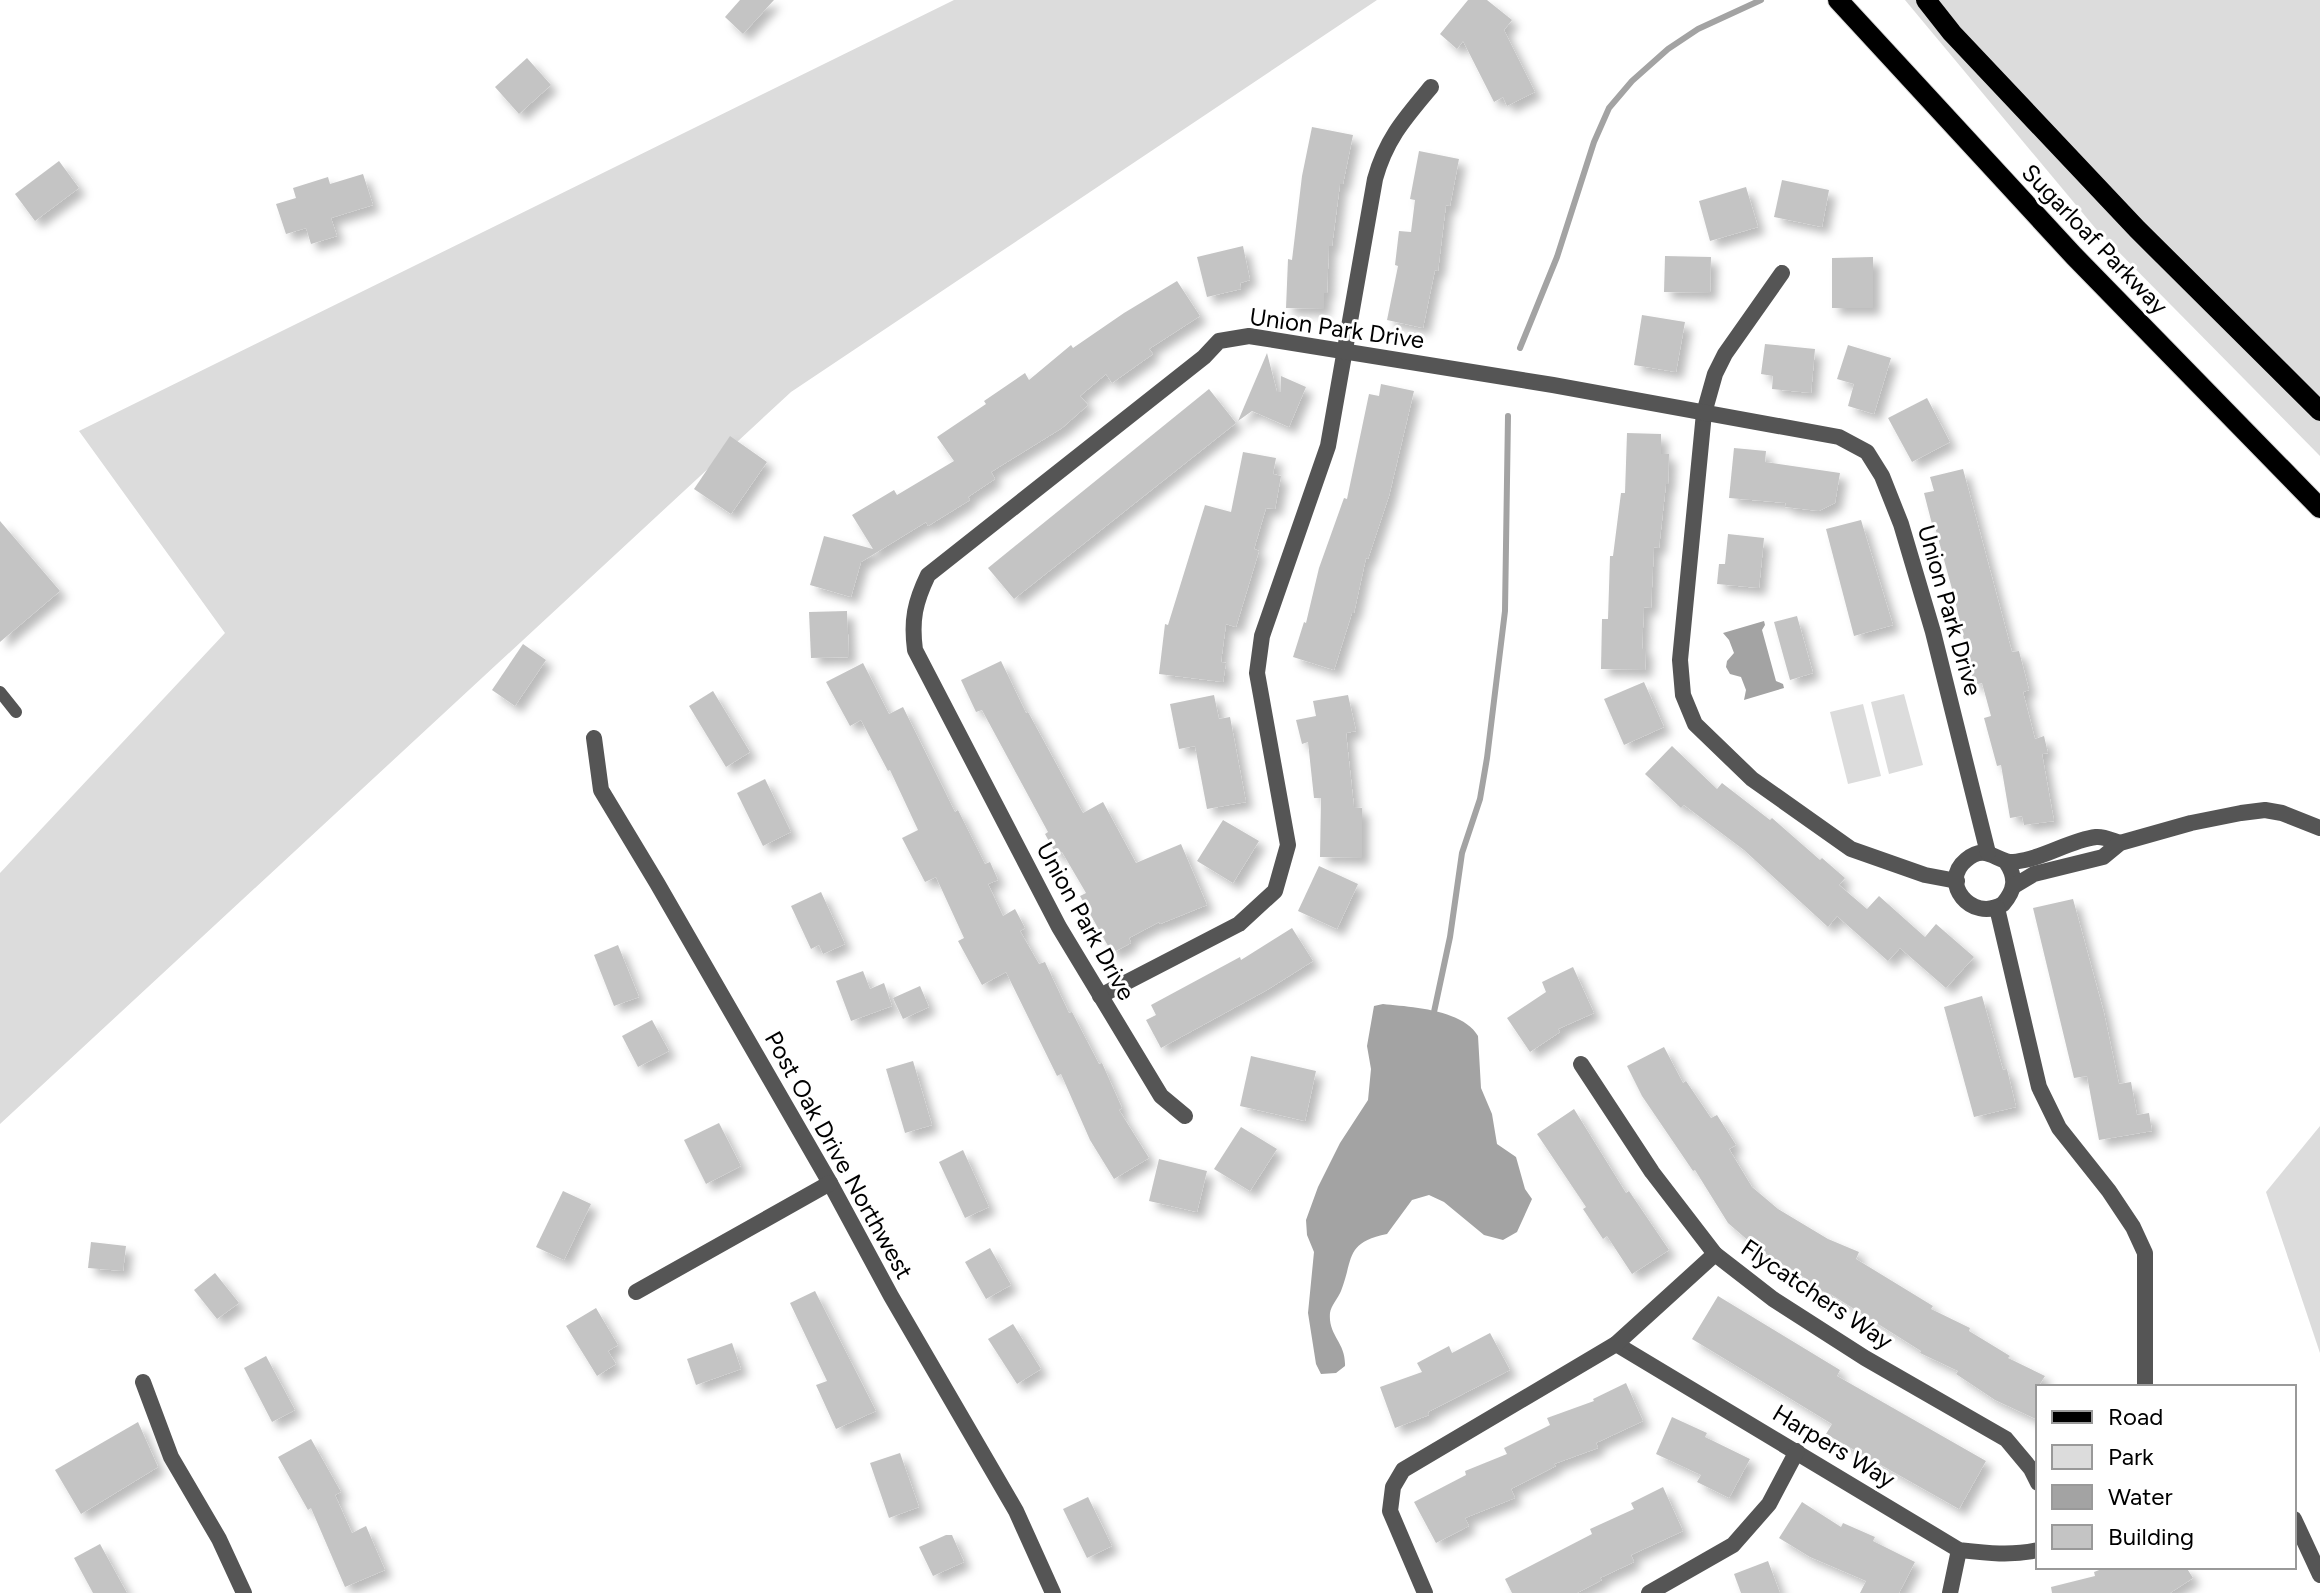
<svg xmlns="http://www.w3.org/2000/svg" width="2320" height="1593" viewBox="0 0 2320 1593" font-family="Figtree,sans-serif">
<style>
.green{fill:#dcdcdc}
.water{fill:#a3a3a3}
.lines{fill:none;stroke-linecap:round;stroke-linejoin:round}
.stream{stroke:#a3a3a3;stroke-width:6}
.building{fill:#c4c4c4;filter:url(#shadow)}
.primary-casing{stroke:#dbdbdb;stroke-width:22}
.lane{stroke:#555;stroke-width:12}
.street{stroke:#555;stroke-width:16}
.primary{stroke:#000;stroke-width:20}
.labels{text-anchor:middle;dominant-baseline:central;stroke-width:6;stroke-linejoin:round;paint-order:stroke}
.street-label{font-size:24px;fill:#000;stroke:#fff}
</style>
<defs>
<filter id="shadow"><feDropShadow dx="7" dy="7" stdDeviation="4" flood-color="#0004"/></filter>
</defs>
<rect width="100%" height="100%" fill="#fff"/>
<g class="green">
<path d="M954,0H1377L791,392L0,1124V873L225,633L79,431Z"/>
<path d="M1905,0H2320V456L2096,229Z"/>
<path d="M1904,694L1923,765L1889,774L1871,702Z"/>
<path d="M1863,704L1881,776L1848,784L1830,712Z"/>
<path d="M2320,1126V1353L2266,1192Z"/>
</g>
<g class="water">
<path d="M1764,621L1765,625L1762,630L1776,681L1783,684L1784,688L1744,700L1746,690L1741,677L1730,674L1726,667L1727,661L1734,653L1729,640L1723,633Z"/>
<path d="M1383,1004C1410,1007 1462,1009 1478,1036L1481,1088L1492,1114L1497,1144L1516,1157L1525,1189L1532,1199L1517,1232L1503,1240L1484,1235L1444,1202L1429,1195L1412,1200L1387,1234C1345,1243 1354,1257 1341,1291C1338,1298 1331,1306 1330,1313C1328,1336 1346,1342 1345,1366L1336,1373L1321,1374L1316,1364L1308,1313L1314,1252L1307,1235L1306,1220L1318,1187L1340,1143L1368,1100L1371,1069L1367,1046L1374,1006Z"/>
</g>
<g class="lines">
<g class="stream">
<path d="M1520,348L1557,257L1594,142L1609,108L1632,81L1668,49L1698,29L1761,0"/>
<path d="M1434,1012L1450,937L1462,853L1480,799L1487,758L1505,611L1508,416"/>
</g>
</g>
<g class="building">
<path d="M740,0H774L743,34L725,17Z"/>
<path d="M1468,0H1487L1512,20L1504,30L1535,92L1507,106L1503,97L1494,102L1463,41L1457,49L1440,34Z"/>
<path d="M527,58L551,85L519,114L495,87Z"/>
<path d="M1312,127L1353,135L1343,184H1340L1332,246H1329L1327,293H1324V309L1286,308L1288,259L1292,260L1302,176Z"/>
<path d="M1419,151L1459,159L1450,206L1446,205L1438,271L1435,270L1423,328L1387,320L1398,266L1395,265L1399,231L1411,232L1415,200L1410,199Z"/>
<path d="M59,161L79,188L35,221L15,194Z"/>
<path d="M363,174L373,205L331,218L337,236L311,244L306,228L286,234L276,204L296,198L293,188L328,177L330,184Z"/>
<path d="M1782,180L1829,190L1822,227L1774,217Z"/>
<path d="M1746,187L1758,227L1710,241L1699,201Z"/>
<path d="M1243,246L1250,280L1240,283L1241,289L1207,297L1197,257Z"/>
<path d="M1665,256L1711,257L1710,293L1664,292Z"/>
<path d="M1873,257V308H1832V258Z"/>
<path d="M1177,281L1200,316L1149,349L1153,354L1112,383L1106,374L1080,396L1088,405L1062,428L991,472L995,479L968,497L970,500L928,526L926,522L861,562L851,597L810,585L824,536L873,549L852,515L894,490L897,495L954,461L937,437L986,404L984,401L1025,373L1029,380L1071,345L1073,348L1124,313Z"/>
<path d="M1642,315L1685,322L1676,372L1634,365Z"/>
<path d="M1765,344L1815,349L1811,393L1772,389L1773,376L1761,374Z"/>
<path d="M1848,345L1891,358L1874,414L1848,406L1854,384L1837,379Z"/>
<path d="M1267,353L1277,392H1281V376L1306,387L1289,427L1252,411L1238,421Z"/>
<path d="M1381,384L1414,391L1389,496L1368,559L1366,558L1354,613H1352L1334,670L1293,657L1304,622L1306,623L1319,568L1344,498L1347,499L1369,394L1379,396Z"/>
<path d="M1209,389L1236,423L1014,599L988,568Z"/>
<path d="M1927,398L1950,442L1912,462L1888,418Z"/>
<path d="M1627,433L1661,434V454H1669L1668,484H1666L1659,548L1654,547L1651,608L1644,607L1642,649H1646L1645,670L1601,669L1602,619H1608L1610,556H1613L1621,493H1625Z"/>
<path d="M730,436L767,462L731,514L694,489Z"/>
<path d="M1734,448L1766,451L1765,462L1840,473L1835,503L1819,511L1785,507L1786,503L1729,498Z"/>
<path d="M1243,452L1276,458L1273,474L1281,476L1275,509L1266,508L1254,549L1259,551L1236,627L1226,624L1221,662L1226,663L1223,682L1159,674L1165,624L1168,625L1205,505L1231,512Z"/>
<path d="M1963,469L2012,652L2019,651L2029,690L2023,692L2035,739L2044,736L2048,753L2042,754L2054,821L2024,825L2022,816L2010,818L2001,765L1997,766L1984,718L1991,716L1982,683L1974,685L1955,600L1935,527L1933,528L1924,493L1934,491L1930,477Z"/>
<path d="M1861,520L1893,625L1854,636L1826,529Z"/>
<path d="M0,521L60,591L0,642Z"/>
<path d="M1728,534L1764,538L1759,588L1717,584L1719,564H1725Z"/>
<path d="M847,611L849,657L811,658L809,612Z"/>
<path d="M1797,616L1813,673L1790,680L1774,622Z"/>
<path d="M523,644L546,660L515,706L492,690Z"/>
<path d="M1001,661L1026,713L1028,712L1083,813L1103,802L1136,863L1181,844L1207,905L1160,924L1159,922L1129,938L1131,943L1112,953L1080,896L1086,893L1062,852L1057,856L1045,834L1048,832L982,710L976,712L961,680Z"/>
<path d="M863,663L889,714L903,707L955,812L958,810L985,864L990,862L998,880L988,884L1003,916L1015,909L1025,928L1020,931L1039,964L1045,962L1069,1013L1072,1012L1099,1064L1102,1063L1122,1108L1119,1110L1149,1158L1114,1179L1090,1140L1061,1074L1057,1076L1006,972L982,985L958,941L964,938L936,877L925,882L902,838L918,830L890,770L888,771L861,720L850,726L826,682Z"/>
<path d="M1644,682L1664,727L1624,745L1604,699Z"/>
<path d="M713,691L750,752L726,767L689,706Z"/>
<path d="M1214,695L1219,719L1230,717L1246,802L1207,809L1195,746L1179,749L1170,704Z"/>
<path d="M1348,695L1356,731L1346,733L1354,807L1362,808V858L1320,857L1321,798H1314L1308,742L1302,744L1296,720L1316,716L1313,701Z"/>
<path d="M1672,746L1717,789L1722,783L1770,820L1772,818L1820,860L1822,858L1845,878L1839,885L1867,909L1879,896L1925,937L1936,924L1974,957L1946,988L1900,948L1888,961L1837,916L1828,927L1744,850L1684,805L1681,808L1645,774Z"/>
<path d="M765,779L791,832L763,846L737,793Z"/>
<path d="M1223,820L1259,841L1233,883L1197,861Z"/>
<path d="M1319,866L1358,884L1337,929L1298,911Z"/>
<path d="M821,892L845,944L823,954L819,945L811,949L791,906Z"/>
<path d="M2073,899L2104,1013L2119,1084L2131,1082L2137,1115L2149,1113L2152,1131L2099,1140L2087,1076L2074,1078L2033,908Z"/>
<path d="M1292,928L1313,961L1267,990L1161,1048L1146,1020L1156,1015L1151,1005L1240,957L1241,960Z"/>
<path d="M618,945L639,997L614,1006L594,955Z"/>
<path d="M1573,967L1594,1013L1558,1029L1560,1032L1530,1052L1507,1018L1546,992L1542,982Z"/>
<path d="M863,971L870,989L884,983L892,1006L851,1021L836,981Z"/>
<path d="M920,986L929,1007L903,1019L893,998Z"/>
<path d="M1982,996L2003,1070L2007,1069L2016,1107L1974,1117L1944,1007Z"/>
<path d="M652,1020L669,1051L638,1067L622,1036Z"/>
<path d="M1664,1047L1683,1083L1686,1081L1711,1118L1717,1115L1736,1145L1729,1149L1752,1187L1778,1209L1828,1239L1859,1252L1856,1259L1933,1306L1931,1309L1970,1328L1969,1331L2010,1356L2008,1358L2045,1376L2038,1387V1420L1995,1400L1956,1374L1958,1371L1920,1353L1921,1351L1832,1295L1808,1285L1810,1281L1758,1249L1728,1223L1695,1170L1693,1171L1642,1096L1627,1066Z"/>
<path d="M1251,1056L1316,1071L1305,1121L1240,1106Z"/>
<path d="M913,1061L932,1125L905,1133L886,1069Z"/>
<path d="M1574,1109L1626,1193L1629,1191L1669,1250L1632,1274L1607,1236L1603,1239L1583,1209L1586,1207L1537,1134Z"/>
<path d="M719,1123L741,1166L706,1184L684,1140Z"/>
<path d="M1241,1127L1277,1149L1250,1191L1214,1169Z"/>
<path d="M963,1150L989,1207L965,1218L939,1162Z"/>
<path d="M1159,1159L1207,1171L1197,1212L1149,1201Z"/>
<path d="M563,1191L591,1204L564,1260L536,1247Z"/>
<path d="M91,1242L126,1246L123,1271L88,1268Z"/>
<path d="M990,1248L1011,1285L986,1299L965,1262Z"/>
<path d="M215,1273L239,1303L217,1319L194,1290Z"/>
<path d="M815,1291L876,1411L836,1429L816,1385L827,1381L790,1303Z"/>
<path d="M1718,1296L1840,1370L1837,1376L1986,1461L1959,1509L1826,1434L1832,1424L1692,1339Z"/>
<path d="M596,1308L618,1345L608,1351L616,1364L597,1376L566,1326Z"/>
<path d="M1013,1324L1041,1369L1017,1384L988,1339Z"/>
<path d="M1490,1333L1510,1370L1428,1412L1429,1415L1395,1428L1380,1387L1422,1372L1417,1363L1449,1346L1452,1353Z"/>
<path d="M732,1343L741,1369L696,1385L687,1359Z"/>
<path d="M266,1356L295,1410L272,1422L244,1368Z"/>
<path d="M1626,1383L1643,1421L1596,1443L1598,1448L1554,1464L1556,1466L1511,1489L1515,1498L1465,1518L1469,1526L1436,1543L1414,1502L1466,1475L1465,1471L1507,1454L1504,1448L1550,1425L1547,1418L1594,1401L1593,1399Z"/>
<path d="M1672,1417L1707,1433L1705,1437L1750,1459L1729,1498L1697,1482L1701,1475L1656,1454Z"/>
<path d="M138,1422L158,1467L81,1514L55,1470Z"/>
<path d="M311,1439L341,1492L335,1495L352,1533L366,1526L385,1570L345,1587L311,1508L308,1510L278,1457Z"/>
<path d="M900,1453L919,1507L889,1518L870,1463Z"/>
<path d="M1663,1487L1683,1531L1631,1555L1634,1562L1600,1578L1602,1580L1577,1593H1512L1505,1579L1592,1534L1590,1529L1634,1509L1631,1503Z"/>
<path d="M1088,1497L1112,1546L1087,1558L1063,1509Z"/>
<path d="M1802,1502L1841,1527L1843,1523L1875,1537L1873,1541L1915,1562L1899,1593H1860L1866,1581L1810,1557L1779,1538Z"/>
<path d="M946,1535H952L964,1562L933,1576L919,1547Z"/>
<path d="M100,1544L127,1593H93L74,1558Z"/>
<path d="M1768,1561L1780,1593H1741L1734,1574Z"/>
<path d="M2107,1567H2186L2193,1578L2170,1593H2052L2051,1587L2095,1576L2094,1572Z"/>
</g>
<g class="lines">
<defs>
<g id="primary">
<path d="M1838,0L2074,256L2320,508"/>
<path d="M1926,0L1952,33L2137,229L2320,411"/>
</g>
</defs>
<use href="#primary" class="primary-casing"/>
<path class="lane" d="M0,692L16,712"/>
<g class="street">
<path d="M1782,273L1725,354L1715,374L1704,413L1680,660L1683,695L1695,724L1752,779L1851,849L1925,875L1957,881"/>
<path d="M594,738L601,790L657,883L830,1183L891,1296L1016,1511L1053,1593"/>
<path d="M2006,862C2017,878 2015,890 2003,904C1971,923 1939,882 1966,860C1983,846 1991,856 2006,861C2010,863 2020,861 2025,860C2049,855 2072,840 2096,837C2104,836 2113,841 2120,843"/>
<path d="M2014,886L2034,874L2103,857L2120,843L2191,823L2241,813L2265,810L2282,813L2320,828"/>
<path d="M1997,908L2039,1087L2059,1128L2109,1191L2133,1227L2145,1253V1387"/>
<path d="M1100,996L1239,924L1275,891L1288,845L1257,673L1262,636L1328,446L1375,179C1386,139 1405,118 1431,87"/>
<path d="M1581,1064L1652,1172L1715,1254L1773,1299L1865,1358L2006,1439L2031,1469L2038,1483"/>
<path d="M1185,1116L1161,1096L1059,927L915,650C911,620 915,602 928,575L1204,357L1219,341L1249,336L1553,385L1839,437L1867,452L1882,476L1901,524L1933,632L1988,853"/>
<path d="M636,1292L830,1183"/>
<path d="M1616,1344L1959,1550C1986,1553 2012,1556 2038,1550"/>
<path d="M143,1382L171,1457L219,1539L244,1593"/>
<path d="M2294,1519L2320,1575"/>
<path d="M1425,1593L1390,1511L1393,1487L1403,1470L1616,1344L1715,1254"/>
<path d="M1649,1593L1733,1545L1769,1504L1797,1451"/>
<path d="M1950,1593L1959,1550"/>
</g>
<use href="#primary" class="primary"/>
</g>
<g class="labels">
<g class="street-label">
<text transform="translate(2095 239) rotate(46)">Sugarloaf Parkway</text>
<text transform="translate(1337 328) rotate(8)">Union Park Drive</text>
<text transform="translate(1950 610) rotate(74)">Union Park Drive</text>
<text transform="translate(1086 921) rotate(61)">Union Park Drive</text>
<text transform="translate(839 1155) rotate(61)">Post Oak Drive Northwest</text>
<text transform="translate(1817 1294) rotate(34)">Flycatchers Way</text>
<text transform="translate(1834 1446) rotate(31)">Harpers Way</text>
</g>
</g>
<rect x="2036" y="1385" width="260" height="184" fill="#ffffff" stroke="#999999" stroke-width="2"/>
<rect x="2052" y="1411" width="40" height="12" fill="#000000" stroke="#999999" stroke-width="2"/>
<text x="2108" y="1425" font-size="24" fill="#000000">Road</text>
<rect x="2052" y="1445" width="40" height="24" fill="#dcdcdc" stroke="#999999" stroke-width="2"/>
<text x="2108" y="1465" font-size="24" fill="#000000">Park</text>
<rect x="2052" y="1485" width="40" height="24" fill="#a3a3a3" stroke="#999999" stroke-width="2"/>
<text x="2108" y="1505" font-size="24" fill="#000000">Water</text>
<rect x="2052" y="1525" width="40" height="24" fill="#c4c4c4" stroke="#999999" stroke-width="2"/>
<text x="2108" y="1545" font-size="24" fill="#000000">Building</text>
</svg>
